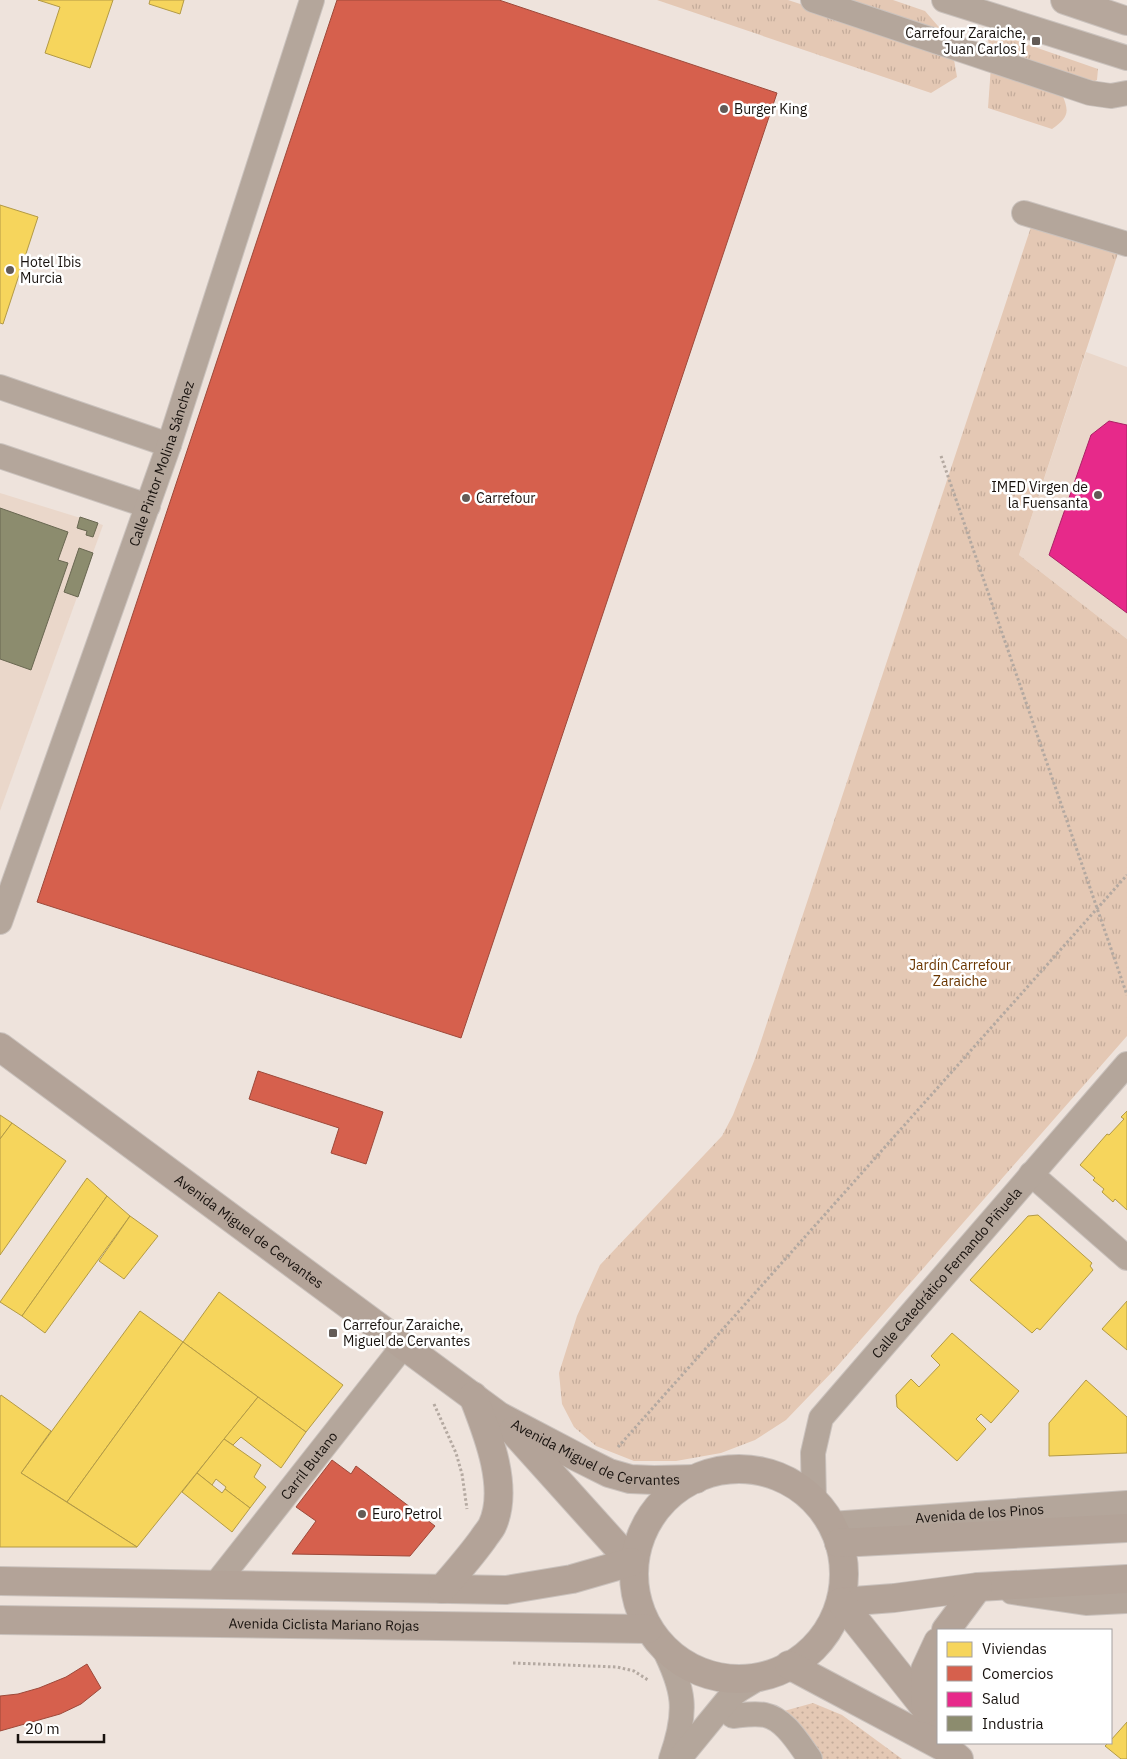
<svg xmlns="http://www.w3.org/2000/svg" width="1127" height="1759" viewBox="0 0 1127 1759" font-family="'IBM Plex Sans',sans-serif">
<style>
.built{fill:#ead7ca}
.grass{fill:url(#grass-tufts)}
.garden{fill:url(#garden-dots)}
.homes{fill:#f6d55c;stroke:#b39a45}
.shops{fill:#d6604d;stroke:#9d493a}
.health{fill:#e7298a;stroke:#a92265}
.industry{fill:#8c8c6e;stroke:#696751}
.lines{fill:none;stroke-linecap:round;stroke-linejoin:round}
.street-casing{stroke:#cac2bd;stroke-width:26}
.secondary-casing{stroke:#cac2bd;stroke-width:30}
.primary-casing{stroke:#cac2bd;stroke-width:30}
.path{stroke:#b4a9a1;stroke-width:3;stroke-dasharray:2.5 2.5;stroke-linecap:butt}
.street{stroke:#b4a69b;stroke-width:24}
.secondary{stroke:#b3a398;stroke-width:28}
.primary{stroke:#b6a79c;stroke-width:28}
.poi-dot{fill:#635b56;stroke:#fff;stroke-width:2}
.labels{text-anchor:middle;dominant-baseline:central;stroke-width:5;stroke-linejoin:round;paint-order:stroke}
.poi-label{font-size:14px;fill:#18120e;stroke:#fff;text-anchor:start}
.street-label{font-size:14px;fill:#18120e;stroke:#fff}
.park-label{font-size:14px;fill:#6a3500;stroke:#fff}
</style>
<defs>
<pattern id="grass-tufts" width="24" height="20" patternUnits="userSpaceOnUse" patternTransform="scale(1.25)"><rect width="24" height="20" fill="#e4c8b4"/><path d="M3 7l-1-3M5 7V3M7 7l1-3M15 17l-1-3M17 17v-4M19 17l1-3" fill="none" stroke="#c3ab9a"/></pattern>
<pattern id="garden-dots" width="8" height="8" patternUnits="userSpaceOnUse" patternTransform="scale(1.25)"><rect width="8" height="8" fill="#e4c8b4"/><path d="M2 2h.1M6 6h.1" fill="none" stroke="#c3ab9a" stroke-width="1.8" stroke-linecap="round"/></pattern>
</defs>
<rect width="100%" height="100%" fill="#eee3dc"/>
<g class="built">
<path d="M1086,352L1127,367V639L1019,555Z"/>
<path d="M0,493L103,525L0,811Z"/>
</g>
<g class="grass">
<path d="M657,0H788L953,54L957,77L931,93Z"/>
<path d="M843,0H893L925,11L944,33Z"/>
<path d="M988,37H1006L1098,69L1097,80L1082,87L989,47Z"/>
<path d="M991,66L1062,94C1070,113 1068,117 1052,129L988,108Z"/>
<path d="M1032,224L1119,250L1019,555L1127,639V1036L834,1370L786,1420L755,1440L721,1453L676,1461H634L596,1446L574,1427L562,1404L559,1373L577,1316L600,1265L722,1136L733,1115L756,1056Z"/>
</g>
<path class="garden" d="M813,1703L842,1715L902,1759H821L784,1711Z"/>
<g class="homes">
<path d="M38,0H113L90,68L45,53L60,7Z"/>
<path d="M150,0H184L180,14L149,4Z"/>
<path d="M0,205L38,217L3,324L0,323Z"/>
<path d="M1127,1111V1210L1115,1199L1113,1202L1102,1192L1104,1189L1093,1180L1095,1178L1080,1165L1107,1134L1109,1135L1124,1119L1121,1117Z"/>
<path d="M0,1115L12,1123L0,1139Z"/>
<path d="M12,1123L66,1161L0,1255V1139Z"/>
<path d="M87,1178L107,1196L22,1316L0,1302Z"/>
<path d="M107,1196L130,1216L45,1333L22,1316Z"/>
<path d="M1038,1215L1092,1263L1090,1266L1093,1270L1040,1330L1037,1328L1032,1333L970,1280L1028,1216Z"/>
<path d="M130,1216L158,1236L124,1279L99,1261Z"/>
<path d="M219,1292L343,1385L306,1432L183,1342Z"/>
<path d="M1127,1301V1350L1102,1329Z"/>
<path d="M140,1311L183,1342L67,1502L21,1473Z"/>
<path d="M952,1333L1019,1391L991,1423L981,1414L976,1419L986,1429L957,1461L897,1407L896,1395L911,1379L919,1387L940,1365L931,1356Z"/>
<path d="M183,1342L258,1397L137,1547L67,1502Z"/>
<path d="M1086,1380L1127,1417V1453L1049,1456V1423Z"/>
<path d="M1,1395L51,1431L21,1473L137,1547H0V1397Z"/>
<path d="M258,1397L306,1432L281,1468L241,1437L233,1445L224,1439Z"/>
<path d="M224,1439L261,1465L254,1477L266,1487L250,1508L225,1489L226,1487L216,1479L212,1485L197,1473Z"/>
<path d="M197,1473L222,1493L225,1489L250,1508L232,1532L182,1492Z"/>
<path d="M1127,1722V1759H1121L1105,1746L1108,1743H1111V1740Z"/>
</g>
<g class="shops">
<path d="M337,0H499L777,93L461,1038L37,902Z"/>
<path d="M258,1071L383,1112L366,1164L331,1153L339,1128L249,1099Z"/>
<path d="M332,1460L351,1474L356,1466L435,1526L410,1556L292,1554L316,1521L296,1507Z"/>
<path d="M87,1664L101,1688L81,1704L60,1714L0,1731V1696L18,1694L39,1688L66,1677Z"/>
</g>
<path class="health" d="M1109,421L1127,425V613L1049,555L1091,435Z"/>
<g class="industry">
<path d="M0,508L68,532L58,560L68,563L31,670L0,659Z"/>
<path d="M80,517L98,523L93,537L86,535L87,531L77,528Z"/>
<path d="M79,548L93,553L78,597L64,592Z"/>
</g>
<g class="lines">
<defs>
<g id="street">
<path d="M813,0L1090,93L1111,96L1127,93"/>
<path d="M944,0L1127,58"/>
<path d="M1024,213L1127,244"/>
<path d="M0,387L169,445"/>
<path d="M0,456L148,506"/>
<path id="s1" d="M0,922L169,445L312,0"/>
<path d="M1031,1174L1127,1258"/>
<path id="s2" d="M814,1501L813,1453L821,1418L1127,1064"/>
<path id="s3" d="M831,1524L1127,1503"/>
<path id="s4" d="M215,1585L404,1345"/>
<path d="M1012,1592L1086,1603L1127,1601"/>
<path d="M662,1645C685,1690 688,1711 671,1759"/>
<path d="M733,1716C743,1715 754,1713 765,1715C785,1719 799,1744 810,1759"/>
<path d="M679,1759L729,1698L739,1690L762,1676"/>
</g>
<g id="secondary">
<path id="s5" d="M0,1047L499,1416L577,1457L609,1473L630,1479L654,1480L696,1479"/>
<path d="M513,1431L631,1562"/>
<circle cx="739" cy="1574" r="105"/>
<path d="M839,1543L1127,1528"/>
<path d="M0,1581L506,1590L572,1579L631,1562"/>
<path d="M442,1589C456,1573 470,1557 483,1539C486,1534 490,1530 492,1526C510,1488 487,1432 473,1396"/>
<path d="M841,1602L894,1598L978,1587L1127,1579"/>
<path d="M841,1602L926,1709L938,1732"/>
<path id="s6" d="M0,1620L648,1629"/>
<path d="M946,1630L978,1587"/>
<path d="M789,1665L947,1749L959,1759"/>
<path d="M926,1709L925,1670L938,1642"/>
</g>
<path id="primary" d="M1065,0L1127,21"/>
</defs>
<use href="#street" class="street-casing"/>
<use href="#secondary" class="secondary-casing"/>
<use href="#primary" class="primary-casing"/>
<g class="path">
<path d="M941,456L1127,995"/>
<path d="M434,1404L456,1453L462,1474L467,1509"/>
<path d="M618,1447L1127,875"/>
<path d="M513,1663L617,1667L634,1671L648,1680"/>
</g>
<use href="#street" class="street"/>
<use href="#secondary" class="secondary"/>
<use href="#primary" class="primary"/>
</g>
<g class="poi-dot">
<rect x="1031" y="36" width="10" height="10" rx="2.5"/>
<circle cx="724" cy="109" r="5"/>
<circle cx="10" cy="270" r="5"/>
<circle cx="1098" cy="495" r="5"/>
<circle cx="466" cy="498" r="5"/>
<rect x="328" y="1328" width="10" height="10" rx="2.5"/>
<circle cx="362" cy="1514" r="5"/>
</g>
<g class="labels">
<g class="poi-label">
<text x="1026" y="33" text-anchor="end">Carrefour Zaraiche,<tspan x="1026" dy="16">Juan Carlos I</tspan></text>
<text x="734" y="109">Burger King</text>
<text x="20" y="262">Hotel Ibis<tspan x="20" dy="16">Murcia</tspan></text>
<text x="1088" y="487" text-anchor="end">IMED Virgen de<tspan x="1088" dy="16">la Fuensanta</tspan></text>
<text x="476" y="498">Carrefour</text>
<text x="343" y="1325">Carrefour Zaraiche,<tspan x="343" dy="16">Miguel de Cervantes</tspan></text>
<text x="372" y="1514">Euro Petrol</text>
</g>
<g class="street-label">
<text stroke="none"><textPath href="#s1" startOffset="486">Calle Pintor Molina Sánchez</textPath></text>
<text stroke="none"><textPath href="#s5" startOffset="310">Avenida Miguel de Cervantes</textPath></text>
<text stroke="none"><textPath href="#s2" startOffset="276">Calle Catedrático Fernando Piñuela</textPath></text>
<text stroke="none"><textPath href="#s5" startOffset="726">Avenida Miguel de Cervantes</textPath></text>
<text stroke="none"><textPath href="#s4" startOffset="152">Carril Butano</textPath></text>
<text stroke="none"><textPath href="#s3" startOffset="149">Avenida de los Pinos</textPath></text>
<text stroke="none"><textPath href="#s6" startOffset="324">Avenida Ciclista Mariano Rojas</textPath></text>
</g>
<g class="park-label">
<text x="960" y="965">Jardín Carrefour<tspan x="960" dy="16">Zaraiche</tspan></text>
</g>
</g>
<rect x="937" y="1629" width="175" height="115" fill="#ffffff" stroke="#a3a09f"/>
<rect x="947" y="1642" width="25" height="15" fill="#f6d55c" stroke="#a3a09f"/>
<text x="982" y="1654" font-size="15" fill="#18120e">Viviendas</text>
<rect x="947" y="1666" width="25" height="15" fill="#d6604d" stroke="#a3a09f"/>
<text x="982" y="1679" font-size="15" fill="#18120e">Comercios</text>
<rect x="947" y="1692" width="25" height="15" fill="#e7298a" stroke="#a3a09f"/>
<text x="982" y="1704" font-size="15" fill="#18120e">Salud</text>
<rect x="947" y="1716" width="25" height="15" fill="#8c8c6e" stroke="#a3a09f"/>
<text x="982" y="1729" font-size="15" fill="#18120e">Industria</text>
<path d="M18 1734v8h86v-8" fill="none" stroke="#18120e" stroke-width="2.5"/>
<text x="25" y="1734" font-size="15" fill="#18120e" stroke="#ffffff" stroke-width="4" paint-order="stroke">20 m</text>
</svg>
